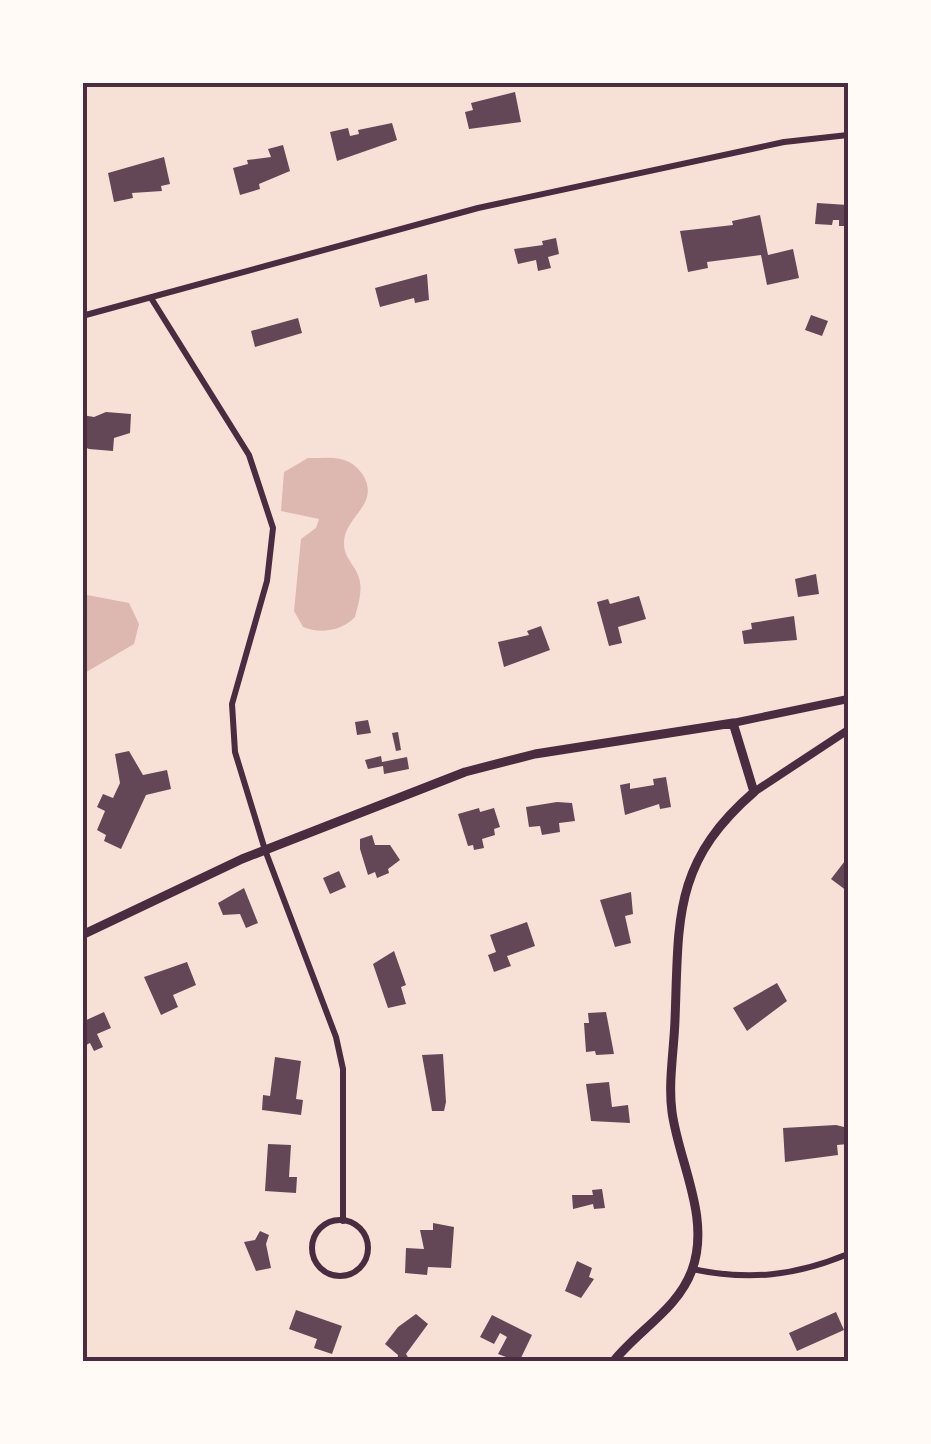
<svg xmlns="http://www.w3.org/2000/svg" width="931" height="1444" viewBox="0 0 931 1444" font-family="'Fira Sans Condensed',sans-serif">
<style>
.water{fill:#dcb8b0}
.building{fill:#644757}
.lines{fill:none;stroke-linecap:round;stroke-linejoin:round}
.minor{stroke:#4a2c40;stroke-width:6}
.tertiary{stroke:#4a2c40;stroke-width:8}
.secondary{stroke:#4a2c40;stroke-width:9}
.neatline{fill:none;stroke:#4a2c40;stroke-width:4}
</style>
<rect width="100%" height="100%" fill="#f7e1d7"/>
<g class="water">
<path d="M308,458C331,458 349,454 363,475C381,505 343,517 344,544C344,558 356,566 359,578C363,590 358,605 355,617C342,631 320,634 303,627L294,611L301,539L316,528L319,519L281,511L284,472Z"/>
<path d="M82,594L129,603L139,624L134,644L83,674Z"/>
</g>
<g class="building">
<path d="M515,92L521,122L469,129L465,112L473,110L471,103Z"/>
<path d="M392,123L397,140L337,161L330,132L348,128L350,136L359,134L358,130Z"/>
<path d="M283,145L290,171L259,184L260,189L240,195L233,168L248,164L247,160L271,157L268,149Z"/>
<path d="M164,157L170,184L161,186L162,191L132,193L133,198L114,202L108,173Z"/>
<path d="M817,203L848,205V226H839V220H833L832,225L815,224Z"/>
<path d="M760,215L768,255L793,249L799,278L767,285L761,255L707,262L708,268L688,272L680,231L733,225L732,221Z"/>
<path d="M556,238L559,254L548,257L551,268L538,271L536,260L518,264L514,249L543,245L542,241Z"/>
<path d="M427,274L429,300L415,303L414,298L380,307L375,288Z"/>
<path d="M811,315L828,321L822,336L805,330Z"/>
<path d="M298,318L302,333L255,347L251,331Z"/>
<path d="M106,412L131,414L130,433L114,438L113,451L89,449L82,446V415L94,417Z"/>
<path d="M816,574L819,594L798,597L795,579Z"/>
<path d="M639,596L646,619L618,627L622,643L609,646L597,602L608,599L610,604Z"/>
<path d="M794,616L797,640L744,644L742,631L752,629L751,623Z"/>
<path d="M541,626L550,650L504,667L498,642L529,635L527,631Z"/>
<path d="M368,720L371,733L357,735L355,722Z"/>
<path d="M398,732L401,750L396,751L392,733Z"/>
<path d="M129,751L143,775L167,770L171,789L146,795L121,849L104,841L106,835L97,830L105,811L97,807L103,794L113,798L120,783L115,754Z"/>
<path d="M381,756L382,762L407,757L409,769L384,774L383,766L368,769L365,760Z"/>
<path d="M666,777L671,807L660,809L659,804L625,815L620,785L630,783V789L654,785L653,779Z"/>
<path d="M557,802L572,803L575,821L559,823L560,832L542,835L540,826L529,827L526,807Z"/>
<path d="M479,808L480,812L494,808L500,827L494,829L495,835L482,839L484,848L474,850L473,845L468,846L458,814Z"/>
<path d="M372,835L375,845H390L400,860L388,869L389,873L377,878L375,872L368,875L360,849V839Z"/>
<path d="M848,857V889L847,891L831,879Z"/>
<path d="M339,871L346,887L330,894L323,878Z"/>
<path d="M244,888L258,923L246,928L240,914L223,915L218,903Z"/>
<path d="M631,892L633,914L625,916L631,943L615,947L600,900Z"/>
<path d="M527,922L535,946L507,956L511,966L494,972L488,955L496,952L490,935Z"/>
<path d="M394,951L406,985L401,987L406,1004L388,1008L373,964Z"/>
<path d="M187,962L196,985L173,995L178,1007L161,1015L144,977Z"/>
<path d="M777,983L787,1001L747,1031L733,1008Z"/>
<path d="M104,1012L111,1028L97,1034L103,1047L94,1051L90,1043L82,1047V1022Z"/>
<path d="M606,1012L614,1054L596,1055L595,1051L586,1052L584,1023H589L588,1013Z"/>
<path d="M443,1054L446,1102L444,1111H432L422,1055Z"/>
<path d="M275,1057L301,1061L296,1099L303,1100L301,1115L262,1110L263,1095L270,1096Z"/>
<path d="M609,1082L612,1107L628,1105L630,1123L591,1121L586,1084Z"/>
<path d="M836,1125L848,1128V1144L837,1145L838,1155L785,1162L783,1128Z"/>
<path d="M268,1144L291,1145L289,1177H297L296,1193L265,1191Z"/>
<path d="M602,1189L605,1208L594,1209L593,1204L573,1209L572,1195H593L592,1190Z"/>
<path d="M433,1223L454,1227L451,1268L428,1267L427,1275L405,1273L406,1248L424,1249L420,1230H433Z"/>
<path d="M260,1231L269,1235L266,1244L271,1268L256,1271L244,1242L255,1240Z"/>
<path d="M577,1261L592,1268L589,1277L594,1279L581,1298L565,1291Z"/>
<path d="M296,1310L342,1326L332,1354L314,1348L317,1339L289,1329Z"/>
<path d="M836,1312L844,1330L797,1351L789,1333Z"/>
<path d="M416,1314L428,1324L406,1354L411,1362H397L398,1355L385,1344L398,1327Z"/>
<path d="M492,1315L532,1335L519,1362L498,1354L507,1337L500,1333L494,1344L480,1337Z"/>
</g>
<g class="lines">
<g class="minor">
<path d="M151,298L249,455L273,528L267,581L232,704L235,752L265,850L336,1037L343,1069V1221"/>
<path d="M82,316L478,208L784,142L848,135"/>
<circle cx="340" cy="1248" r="28"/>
<path d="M692,1269C749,1281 795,1276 848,1254"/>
</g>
<g class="tertiary">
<path d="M733,723L848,699"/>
<path d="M754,792L848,730"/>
</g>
<path class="secondary" d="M82,935L242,859L465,772L535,754L733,723L754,792C672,863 679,920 675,1020C674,1050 668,1083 672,1112C679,1163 711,1218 692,1270C678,1309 638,1330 613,1362"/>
</g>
<rect width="931" height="1444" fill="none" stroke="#fffaf5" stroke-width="170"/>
<rect x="85" y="85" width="761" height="1274" class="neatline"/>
</svg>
